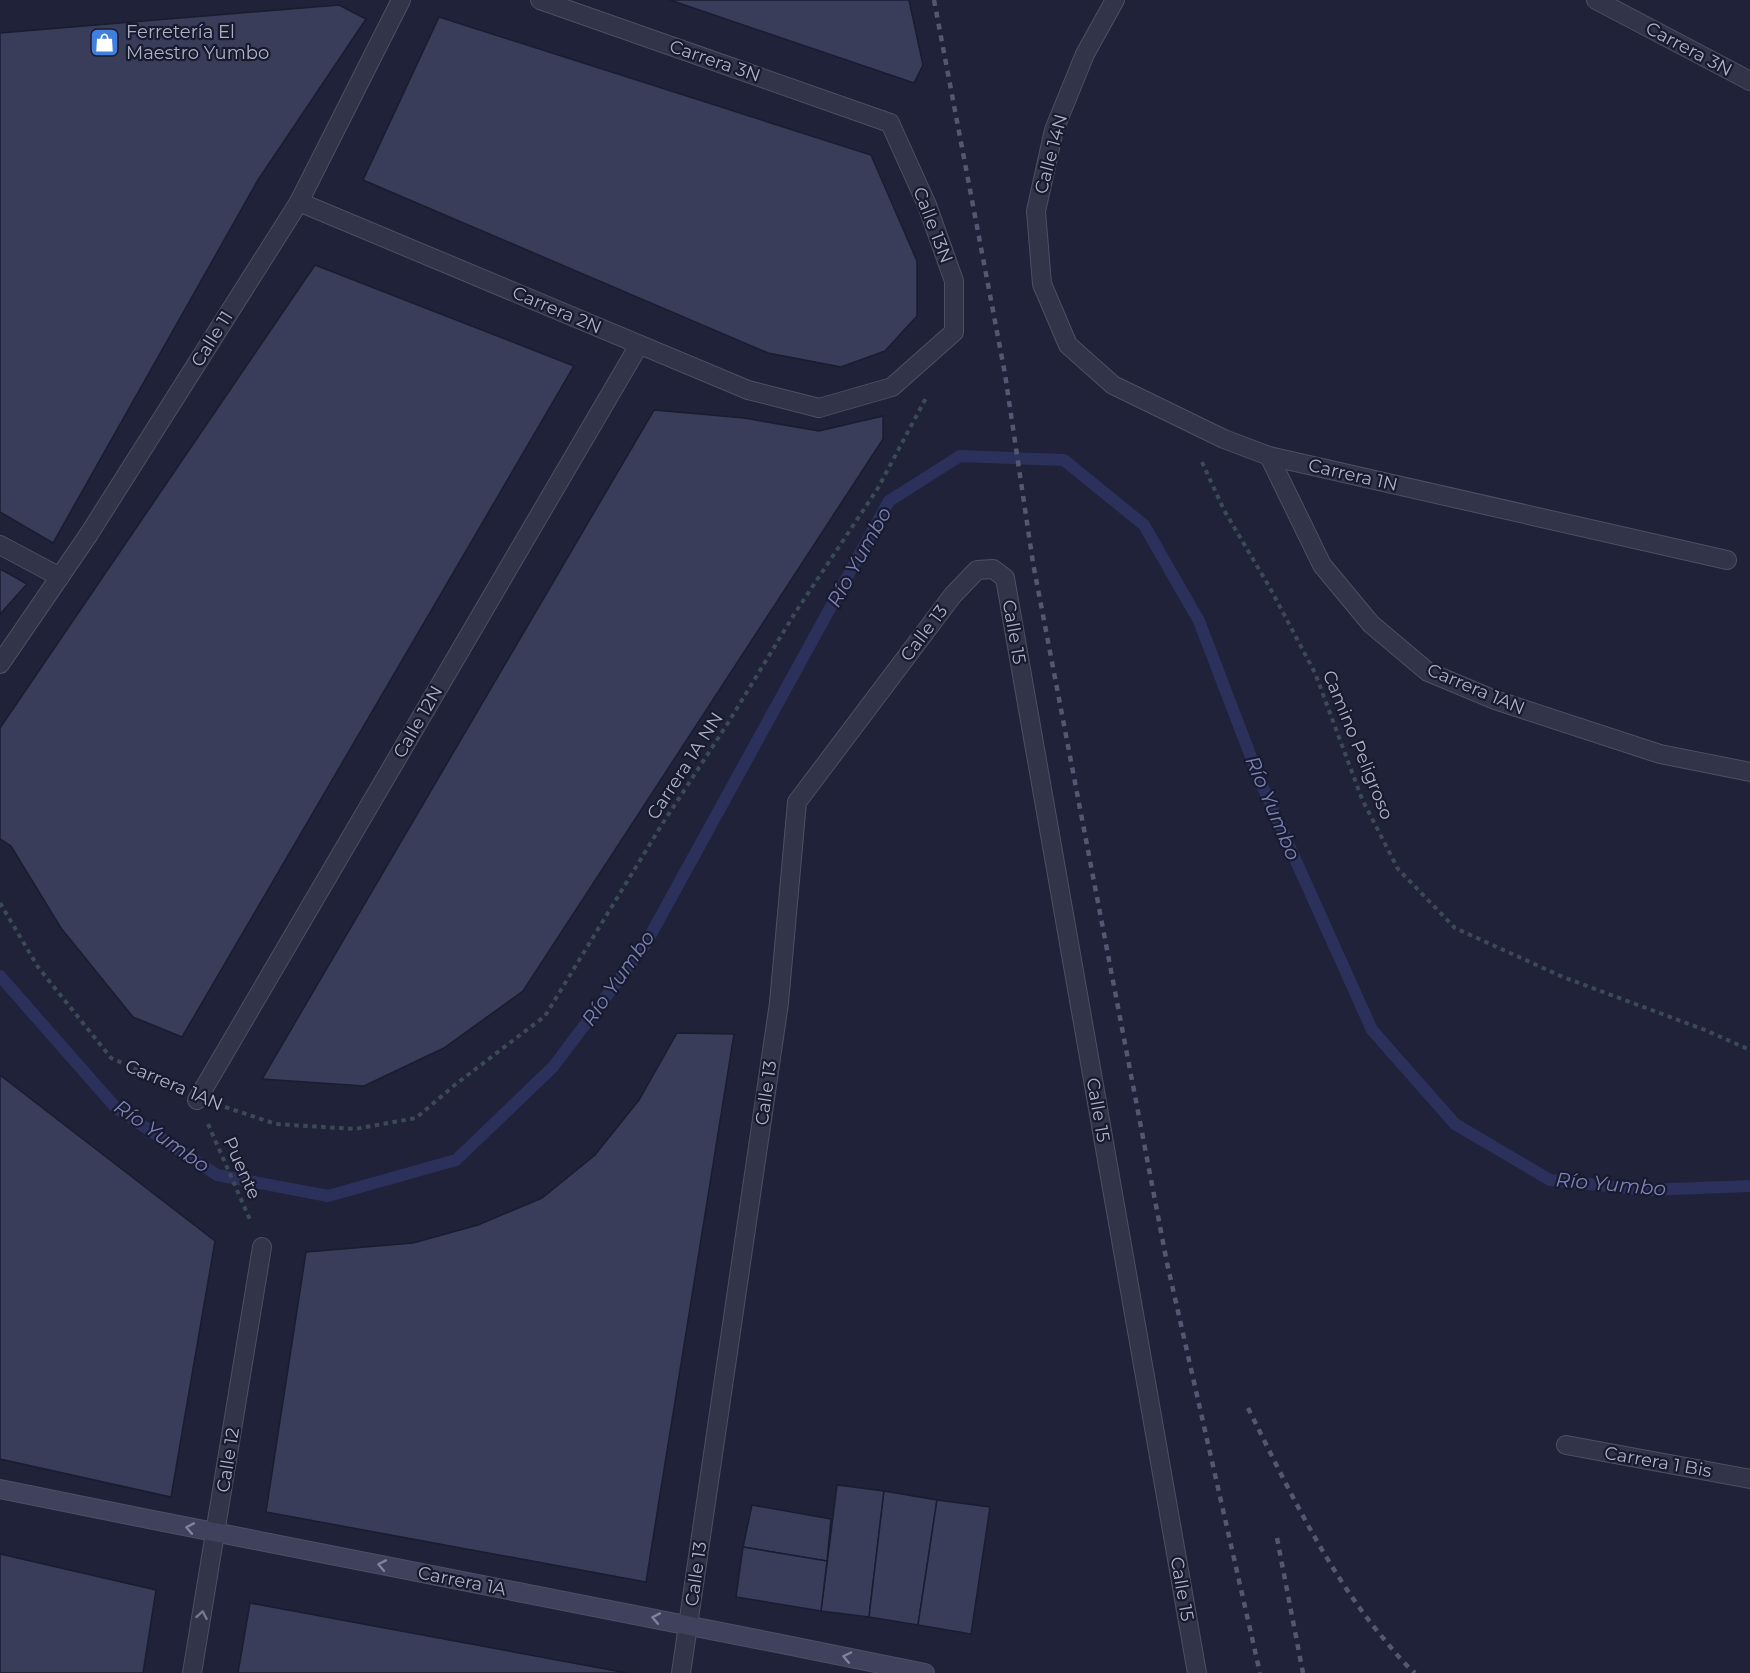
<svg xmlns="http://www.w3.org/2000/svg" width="1750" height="1673" viewBox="0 0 1750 1673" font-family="Montserrat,sans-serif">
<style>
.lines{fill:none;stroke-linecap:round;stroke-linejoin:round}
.stream{stroke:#2c315b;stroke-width:12}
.building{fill:#3a3d5a;stroke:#1a1c30;stroke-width:1.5}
.lane-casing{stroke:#4d4f64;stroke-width:20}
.street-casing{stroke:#4d4f64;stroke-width:20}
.secondary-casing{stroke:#4d4f64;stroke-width:20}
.path{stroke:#3b4b55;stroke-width:4;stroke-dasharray:4.5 4.5;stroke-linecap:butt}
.lane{stroke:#323549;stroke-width:18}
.street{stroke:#323549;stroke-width:18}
.secondary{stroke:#40425d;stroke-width:18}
.rail{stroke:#545771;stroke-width:4.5;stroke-dasharray:6 6;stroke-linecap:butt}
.oneway{stroke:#81839c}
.oneway2{stroke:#76788e}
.labels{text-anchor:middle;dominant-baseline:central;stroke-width:4.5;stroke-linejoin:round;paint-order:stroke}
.poi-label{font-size:18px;fill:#adafc6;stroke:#181a2e;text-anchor:start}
.street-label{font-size:18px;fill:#adafc6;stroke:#181a2e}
.water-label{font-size:20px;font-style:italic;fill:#7a81b5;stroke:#181a2e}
</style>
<rect width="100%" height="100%" fill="#1f2239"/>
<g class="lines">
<path class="stream" d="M0,976L116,1108L217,1175L328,1196L456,1160L553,1067L645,945L889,501L960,456L1064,460L1144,525L1199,621L1261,783L1372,1030L1455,1124L1550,1180L1646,1190L1750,1186"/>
</g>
<g class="building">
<path d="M670,0H909L923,65L914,83Z"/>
<path d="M339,5L366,19L258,180L53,543L0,512V33Z"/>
<path d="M439,17L871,155L917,261V316L885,351L841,367L768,353L363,180Z"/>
<path d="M315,265L574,366L182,1037L133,1017L61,928L11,846L0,839V728Z"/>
<path d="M654,410L744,418L819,431L883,416V439L523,991L444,1048L364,1086L262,1079Z"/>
<path d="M0,569L27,584L0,614Z"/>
<path d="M677,1033L734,1034L646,1582L266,1512L306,1252L413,1243L478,1225L542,1198L595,1155L639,1100Z"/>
<path d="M0,1075L215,1241L171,1497L0,1459Z"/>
<path d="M837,1485L884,1491L869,1617L821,1611Z"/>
<path d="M884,1491L937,1500L918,1625L869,1617Z"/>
<path d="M937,1500L990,1507L971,1634L918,1625Z"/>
<path d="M752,1505L831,1519L827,1561L743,1547Z"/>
<path d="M743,1547L827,1561L821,1611L736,1597Z"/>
<path d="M0,1554L156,1590L143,1673H0Z"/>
<path d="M250,1603L627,1673H238Z"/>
</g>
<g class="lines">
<defs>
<path id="lane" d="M819,408L892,387L954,332V281L927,205L890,123"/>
<g id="street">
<path d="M540,0L890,123"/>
<path d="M1115,0L1085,54L1054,130L1036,211L1042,284L1068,345L1113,385L1224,439L1269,456L1727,560"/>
<path d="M1596,0L1750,81"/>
<path d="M299,202L748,390L819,408"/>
<path d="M1269,456L1322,565L1371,624L1428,672L1495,700L1660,754L1750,772"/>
<path d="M0,545L60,577"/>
<path d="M0,664L89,534L299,202L401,0"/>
<path d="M197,1100L639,345"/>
<path d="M1566,1445L1750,1479"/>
<path d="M192,1673L262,1247"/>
<path d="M681,1673L779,1003L797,802L953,595L977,570L993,569L1005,578L1197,1673"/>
</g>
<path id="secondary" d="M0,1489C308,1552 617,1610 925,1673"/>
</defs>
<use href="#lane" class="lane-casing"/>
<use href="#street" class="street-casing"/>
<use href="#secondary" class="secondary-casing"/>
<g class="path">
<path d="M1202,462L1224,510L1270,588L1315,673L1362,799L1398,869L1455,928L1563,977L1705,1030L1750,1050"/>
<path d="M0,903L38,967L111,1058L171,1085"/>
<path d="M225,1107L276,1124L355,1129L416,1118L456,1084L545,1016L661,826L728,723L795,613L878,488L927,396"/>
<path d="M208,1124L251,1222"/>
</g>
<use href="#lane" class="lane"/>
<use href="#street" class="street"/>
<use href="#secondary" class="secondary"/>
<g class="rail">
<path d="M934,0L1005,374L1033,563L1167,1263L1260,1673"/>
<path d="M1248,1408C1286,1484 1324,1565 1378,1632C1390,1646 1401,1661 1415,1673"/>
<path d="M1277,1538L1303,1673"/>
</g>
</g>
<defs><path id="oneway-chevron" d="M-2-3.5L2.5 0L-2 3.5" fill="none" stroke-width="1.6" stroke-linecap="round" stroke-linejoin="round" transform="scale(1.5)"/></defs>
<g class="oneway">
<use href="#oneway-chevron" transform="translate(190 1528) rotate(-169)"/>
<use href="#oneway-chevron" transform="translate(382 1565) rotate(-169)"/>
<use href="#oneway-chevron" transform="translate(656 1618) rotate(-169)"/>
<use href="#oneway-chevron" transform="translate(847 1657) rotate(-168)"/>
</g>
<use class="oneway2" href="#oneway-chevron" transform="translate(202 1615) rotate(-80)"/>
<defs>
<symbol id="shop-square" viewBox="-11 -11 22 22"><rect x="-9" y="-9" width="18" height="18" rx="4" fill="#3f7fe0" stroke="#181a2e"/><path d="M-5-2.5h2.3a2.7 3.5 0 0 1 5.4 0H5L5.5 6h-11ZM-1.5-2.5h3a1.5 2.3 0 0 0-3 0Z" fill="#fff"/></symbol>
</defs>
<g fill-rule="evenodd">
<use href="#shop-square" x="88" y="26" width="33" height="33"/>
</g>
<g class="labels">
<g class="poi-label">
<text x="126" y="32">Ferretería El<tspan x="126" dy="21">Maestro Yumbo</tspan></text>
</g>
<g class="street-label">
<text transform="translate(1689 49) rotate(28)">Carrera 3N</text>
<text transform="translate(715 61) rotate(19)">Carrera 3N</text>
<text transform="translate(1051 154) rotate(-75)">Calle 14N</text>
<text transform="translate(933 225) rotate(69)">Calle 13N</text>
<text transform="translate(557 310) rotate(23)">Carrera 2N</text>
<text transform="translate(212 339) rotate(-58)">Calle 11</text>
<text transform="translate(1353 475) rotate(13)">Carrera 1N</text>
<text transform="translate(1014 632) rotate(80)">Calle 15</text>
<text transform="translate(924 633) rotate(-53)">Calle 13</text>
<text transform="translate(1476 689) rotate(23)">Carrera 1AN</text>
<text transform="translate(418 722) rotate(-60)">Calle 12N</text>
<text transform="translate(1358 745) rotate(68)">Camino Peligroso</text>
<text transform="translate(685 766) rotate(-57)">Carrera 1A NN</text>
<text transform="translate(174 1085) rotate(23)">Carrera 1AN</text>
<text transform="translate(766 1093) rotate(-82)">Calle 13</text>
<text transform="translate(1098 1110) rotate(80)">Calle 15</text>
<text transform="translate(242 1168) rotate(66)">Puente</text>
<text transform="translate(228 1460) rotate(-81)">Calle 12</text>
<text transform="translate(1658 1462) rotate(10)">Carrera 1 Bis</text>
<text transform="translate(696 1574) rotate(-82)">Calle 13</text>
<text transform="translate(462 1581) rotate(11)">Carrera 1A</text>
<text transform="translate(1182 1589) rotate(80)">Calle 15</text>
</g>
<g class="water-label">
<text transform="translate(859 557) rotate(-61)">Río Yumbo</text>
<text transform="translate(1273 808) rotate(67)">Río Yumbo</text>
<text transform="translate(618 978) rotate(-55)">Río Yumbo</text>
<text transform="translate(162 1136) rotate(35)">Río Yumbo</text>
<text transform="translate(1611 1184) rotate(5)">Río Yumbo</text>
</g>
</g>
</svg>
